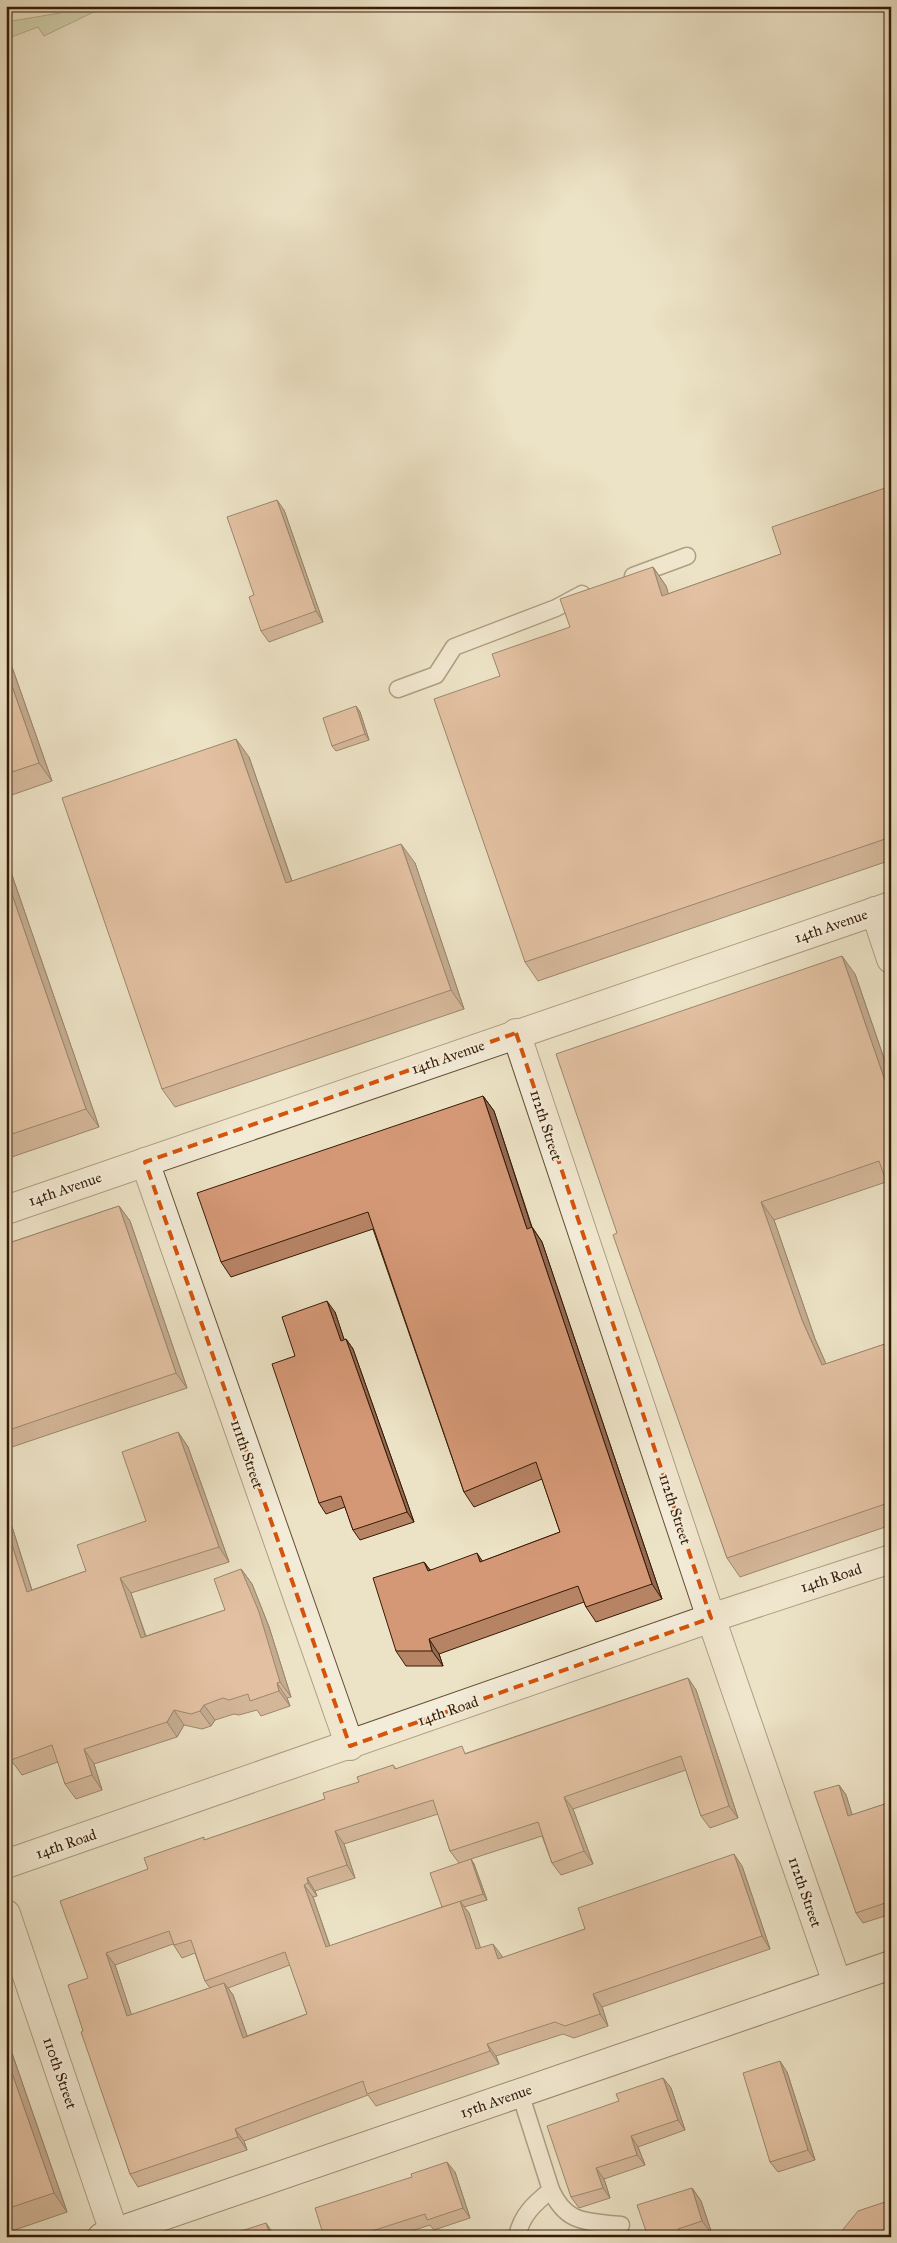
<svg xmlns="http://www.w3.org/2000/svg" width="897" height="2243" viewBox="0 0 897 2243" font-family="'IM FELL Great Primer',serif">
<style>
.green{fill:#b3c498;stroke:#75704e}
.lines{fill:none;stroke-linecap:round;stroke-linejoin:round}
.lane-casing{stroke:#644d35;stroke-width:19}
.street-casing{stroke:#644d35;stroke-width:30}
.secondary-casing{stroke:#371b05;stroke-width:30}
.lane{stroke:#f3ecd9;stroke-width:16}
.street{stroke:#f3ecd9;stroke-width:28}
.secondary{stroke:#f3ecd9;stroke-width:28}
.wall{fill:#b68365;stroke:#371b05;fill-rule:evenodd}
.shaded-wall{fill:#946a53;stroke:#371b05}
.building{fill:#d49876;stroke:#371b05;fill-rule:evenodd}
.marked{fill:none;stroke:#d6530b;stroke-width:4;stroke-dasharray:10 6;stroke-linejoin:round}
.labels{text-anchor:middle;dominant-baseline:central;stroke-width:4;stroke-linejoin:round;paint-order:stroke}
.street-label{font-size:15px;fill:#371b05;stroke:#f3ecd9}
</style>
<rect width="100%" height="100%" fill="#ece2c5"/>
<filter id="stains"><feTurbulence type="fractalNoise" baseFrequency=".004" numOctaves="4"/><feColorMatrix values="0 0 0 0 .2 0 0 0 0 .09 0 0 0 0 .02 0 0 0 .5 -.17"/></filter>
<radialGradient id="worn" r=".72"><stop offset=".6" stop-color="#630" stop-opacity="0"/><stop offset="1" stop-color="#630" stop-opacity=".3"/></radialGradient>
<path class="green" d="M71,6H106L44,36L38,27L6,39V22L60,13Z"/>
<g class="lines">
<defs>
<g id="lane">
<path d="M633,576L687,556"/>
<path d="M398,689L436,675L454,647L556,608L582,594"/>
<path d="M551,2190C567,2225 587,2221 621,2225"/>
<path d="M517,2237C521,2215 535,2203 551,2190L520,2093"/>
</g>
<g id="street">
<path d="M875,911L891,959"/>
<path d="M516,1033L711,1618L837,1983"/>
<path d="M145,1162L350,1746"/>
<path d="M6,1210L891,906"/>
<path d="M6,1864L711,1618L891,1559"/>
<path d="M6,1914L114,2232"/>
</g>
<path id="secondary" d="M102,2237L891,1965"/>
</defs>
<use href="#lane" class="lane-casing"/>
<use href="#street" class="street-casing"/>
<use href="#secondary" class="secondary-casing"/>
<use href="#lane" class="lane"/>
<use href="#street" class="street"/>
<use href="#secondary" class="secondary"/>
</g>
<g class="wall">
<path d="M891,486V860L538,981L525,962L500,676L570,627L653,567L666,586L668,594L781,554Z"/>
<path d="M284,510L323,622L269,642L261,631L254,595Z"/>
<path d="M6,650L52,781L6,797Z"/>
<path d="M356,706L360,712L369,740L336,751L332,746Z"/>
<path d="M249,757L292,881L415,863L464,1009L175,1107L162,1089Z"/>
<path d="M6,858L99,1127L6,1159Z"/>
<path d="M855,974L891,1079V1195L886,1182L774,1220L815,1339L826,1364L891,1342V1525L740,1577L727,1558L617,1233Z"/>
<path d="M483,1096L494,1111L532,1227L542,1242L662,1599L596,1622L586,1607L584,1602L439,1654L443,1666H406L396,1651L424,1562L430,1570L483,1561L560,1532L542,1479L474,1507L464,1492L373,1229L231,1277L221,1262Z"/>
<path d="M119,1206L130,1221L187,1388L6,1449V1244Z"/>
<path d="M335,1312L344,1340L346,1339L353,1349L414,1522L360,1540L353,1530L345,1507L326,1514L319,1503L295,1356Z"/>
<path d="M178,1432L188,1447L229,1562L131,1593L146,1636L225,1610L241,1569L252,1584L269,1627L291,1697L287,1698L290,1706L261,1716L257,1710L239,1715L234,1714L215,1720L211,1726L202,1729L184,1725L177,1737L94,1764L102,1790L76,1799L65,1784L58,1762L22,1775L11,1760L8,1514L32,1590L86,1571L146,1521Z"/>
<path d="M688,1678L696,1690L738,1818L710,1828L701,1816L686,1770L573,1809L593,1864L561,1875L552,1863L542,1836L471,1859L474,1864L487,1900L464,1907L469,1913L480,1948L502,1956V1958L585,1929L742,1866L770,1949L602,2007L608,2026L574,2038L563,2034L496,2056L499,2064L376,2106L368,2095L244,2141L247,2150L138,2187L130,2174L83,2031L88,1978L148,1869L205,1840L325,1799L393,1765L396,1769L467,1753ZM438,1814L450,1851L459,1863L442,1907L330,1946L313,1897L317,1896L315,1891L355,1878L344,1844ZM173,1944L182,1958L195,1953L205,1981L210,1988L131,2015L115,1965ZM290,1965L307,2014L247,2036L233,1995L228,1988Z"/>
<path d="M839,1785L846,1795L852,1815L891,1802V1914L863,1923L856,1913Z"/>
<path d="M6,2036L67,2212L6,2233Z"/>
<path d="M787,2072L815,2160L778,2172L770,2162Z"/>
<path d="M663,2078L671,2088L685,2130L638,2147L645,2165L604,2179L610,2198L579,2208L571,2197L619,2101Z"/>
<path d="M455,2172L470,2218L434,2230L430,2225L393,2237H324Z"/>
<path d="M692,2188L701,2201L712,2234L703,2237H648Z"/>
</g>
<g class="shaded-wall">
<path d="M277,500L284,510L323,622L316,611Z"/>
<path d="M653,567L666,586L675,614L662,596Z"/>
<path d="M6,650L52,781L39,763L6,669Z"/>
<path d="M356,706L360,712L369,740L365,734Z"/>
<path d="M236,739L249,757L299,902L286,883Z"/>
<path d="M401,844L415,863L464,1009L451,990Z"/>
<path d="M6,858L99,1127L86,1109L6,877Z"/>
<path d="M842,956L855,974L891,1079V1098Z"/>
<path d="M483,1096L494,1111L537,1244L527,1229Z"/>
<path d="M761,1202L774,1220L815,1339L835,1384L822,1365L802,1320Z"/>
<path d="M119,1206L130,1221L187,1388L176,1373Z"/>
<path d="M532,1227L542,1242L662,1599L652,1584Z"/>
<path d="M327,1301L335,1312L348,1351L341,1341Z"/>
<path d="M346,1339L353,1349L414,1522L407,1512Z"/>
<path d="M178,1432L188,1447L229,1562L219,1547Z"/>
<path d="M6,1511L8,1514L37,1607L27,1592L6,1526Z"/>
<path d="M477,1553L487,1568L480,1562Z"/>
<path d="M424,1562L435,1577L428,1571Z"/>
<path d="M241,1569L252,1584L269,1627L291,1697L280,1682Z"/>
<path d="M120,1578L131,1593L151,1653L141,1638Z"/>
<path d="M429,1639L439,1654L443,1666L432,1651Z"/>
<path d="M688,1678L696,1690L738,1818L729,1806Z"/>
<path d="M277,1683L287,1698L290,1706L279,1691Z"/>
<path d="M204,1705L215,1720L211,1726L200,1711Z"/>
<path d="M174,1710L184,1725L177,1737L167,1722Z"/>
<path d="M84,1749L94,1764L102,1790L92,1775Z"/>
<path d="M839,1785L846,1795L856,1827L848,1816Z"/>
<path d="M564,1797L573,1809L593,1864L584,1851Z"/>
<path d="M335,1831L344,1844L355,1878L347,1865Z"/>
<path d="M734,1854L742,1866L770,1949L762,1936Z"/>
<path d="M471,1859L474,1864L487,1900L483,1894Z"/>
<path d="M307,1878L315,1891L317,1896L308,1883Z"/>
<path d="M304,1885L313,1897L334,1959L326,1947Z"/>
<path d="M460,1901L469,1913L485,1961L476,1949Z"/>
<path d="M493,1944L502,1956L507,1971L498,1959Z"/>
<path d="M106,1953L115,1965L136,2028L127,2016Z"/>
<path d="M224,1983L233,1995L252,2050L243,2038Z"/>
<path d="M593,1994L602,2007L608,2026L600,2014Z"/>
<path d="M6,2036L67,2212L54,2193L6,2056Z"/>
<path d="M487,2044L496,2056L499,2064L490,2051Z"/>
<path d="M780,2061L787,2072L815,2160L808,2150Z"/>
<path d="M663,2078L671,2088L685,2130L678,2120Z"/>
<path d="M235,2129L244,2141L247,2150L238,2137Z"/>
<path d="M631,2136L638,2147L645,2165L637,2155Z"/>
<path d="M447,2162L455,2172L470,2218L463,2208Z"/>
<path d="M596,2168L604,2179L610,2198L603,2188Z"/>
<path d="M692,2188L701,2201L712,2234L702,2221Z"/>
<path d="M266,2223L273,2233L275,2237H271Z"/>
<path d="M678,2229L683,2237H680Z"/>
</g>
<g class="building">
<path d="M891,486V837L525,962L434,699L500,676L492,654L570,627L560,599L653,567L662,596L781,554L772,527Z"/>
<path d="M277,500L316,611L261,631L249,597L254,595L227,517Z"/>
<path d="M6,669L39,763L6,774Z"/>
<path d="M356,706L365,734L332,746L323,718Z"/>
<path d="M236,739L286,883L401,844L451,990L162,1089L62,798Z"/>
<path d="M6,877L86,1109L6,1136Z"/>
<path d="M842,956L891,1098V1195L879,1161L761,1202L802,1320L822,1365L891,1342V1502L727,1558L613,1235L617,1233L556,1054Z"/>
<path d="M483,1096L527,1229L532,1227L652,1584L586,1607L578,1586L429,1639L432,1651H396L373,1578L424,1562L428,1571L477,1553L480,1562L560,1532L536,1462L464,1492L368,1212L221,1262L197,1193Z"/>
<path d="M119,1206L176,1373L6,1431V1244Z"/>
<path d="M327,1301L341,1341L346,1339L407,1512L353,1530L341,1496L319,1503L272,1364L295,1356L282,1317Z"/>
<path d="M178,1432L219,1547L120,1578L141,1638L225,1610L214,1579L241,1569L259,1612L280,1682L277,1683L279,1691L250,1701L248,1694L229,1700L223,1698L204,1705L200,1711L191,1714L174,1710L167,1722L84,1749L92,1775L65,1784L52,1745L11,1760L6,1744V1526L27,1592L86,1571L77,1545L146,1521L122,1452Z"/>
<path d="M688,1678L729,1806L701,1816L681,1756L564,1797L584,1851L552,1863L538,1822L450,1851L433,1800L335,1831L347,1865L307,1878L308,1883L304,1885L326,1947L460,1901L476,1949L493,1944L498,1959L585,1929L578,1908L734,1854L762,1936L593,1994L600,2014L565,2026L555,2022L487,2044L490,2051L367,2094L363,2081L235,2129L238,2137L130,2174L81,2032L83,2031L68,1985L88,1978L60,1901L148,1869L144,1858L204,1837V1840L325,1799L323,1793L359,1782L357,1777L393,1765L395,1769L462,1746L465,1754ZM169,1931L174,1945L191,1940L205,1981L285,1952L307,2014L243,2038L224,1983L127,2016L106,1953Z"/>
<path d="M839,1785L848,1816L891,1802V1901L856,1913L814,1792Z"/>
<path d="M471,1859L483,1894L442,1907L430,1873Z"/>
<path d="M6,2056L54,2193L6,2209Z"/>
<path d="M780,2061L808,2150L770,2162L743,2073Z"/>
<path d="M663,2078L678,2120L631,2136L637,2155L596,2168L603,2188L571,2197L547,2126L619,2101L616,2094Z"/>
<path d="M447,2162L463,2208L427,2220L425,2214L353,2237H324L315,2208L412,2177L411,2174Z"/>
<path d="M692,2188L702,2221L678,2229L680,2237H648L637,2205Z"/>
<path d="M891,2200V2237H837L858,2211Z"/>
<path d="M266,2223L271,2237H239L238,2232Z"/>
</g>
<path d="M0 0H897V2243H0ZM516,1033L711,1618L350,1746L145,1162Z" fill="#ece2c5" fill-opacity=".55" fill-rule="evenodd"/>
<path class="marked" d="M516,1033L711,1618L350,1746L145,1162Z"/>
<g class="labels">
<g class="street-label">
<text transform="translate(831 926) rotate(-19)">14th Avenue</text>
<text transform="translate(448 1057) rotate(-19)">14th Avenue</text>
<text transform="translate(546 1125) rotate(72)">112th Street</text>
<text transform="translate(65 1189) rotate(-19)">14th Avenue</text>
<text transform="translate(247 1454) rotate(71)">111th Street</text>
<text transform="translate(675 1509) rotate(72)">112th Street</text>
<text transform="translate(831 1578) rotate(-18)">14th Road</text>
<text transform="translate(448 1711) rotate(-19)">14th Road</text>
<text transform="translate(66 1844) rotate(-19)">14th Road</text>
<text transform="translate(805 1892) rotate(71)">112th Street</text>
<text transform="translate(60 2073) rotate(71)">110th Street</text>
<text transform="translate(496 2101) rotate(-19)">15th Avenue</text>
</g>
</g>
<rect width="897" height="2243" fill="none" stroke="#ece2c5" stroke-width="25"/>
<rect x="8" y="8" width="882" height="2228" fill="none" stroke="#371b05" stroke-width="2.5"/>
<rect x="12" y="12" width="872" height="2218" fill="none" stroke="#371b05"/>
<rect width="100%" height="100%" filter="url(#stains)"/>
<rect width="100%" height="100%" fill="url(#worn)"/>
</svg>
